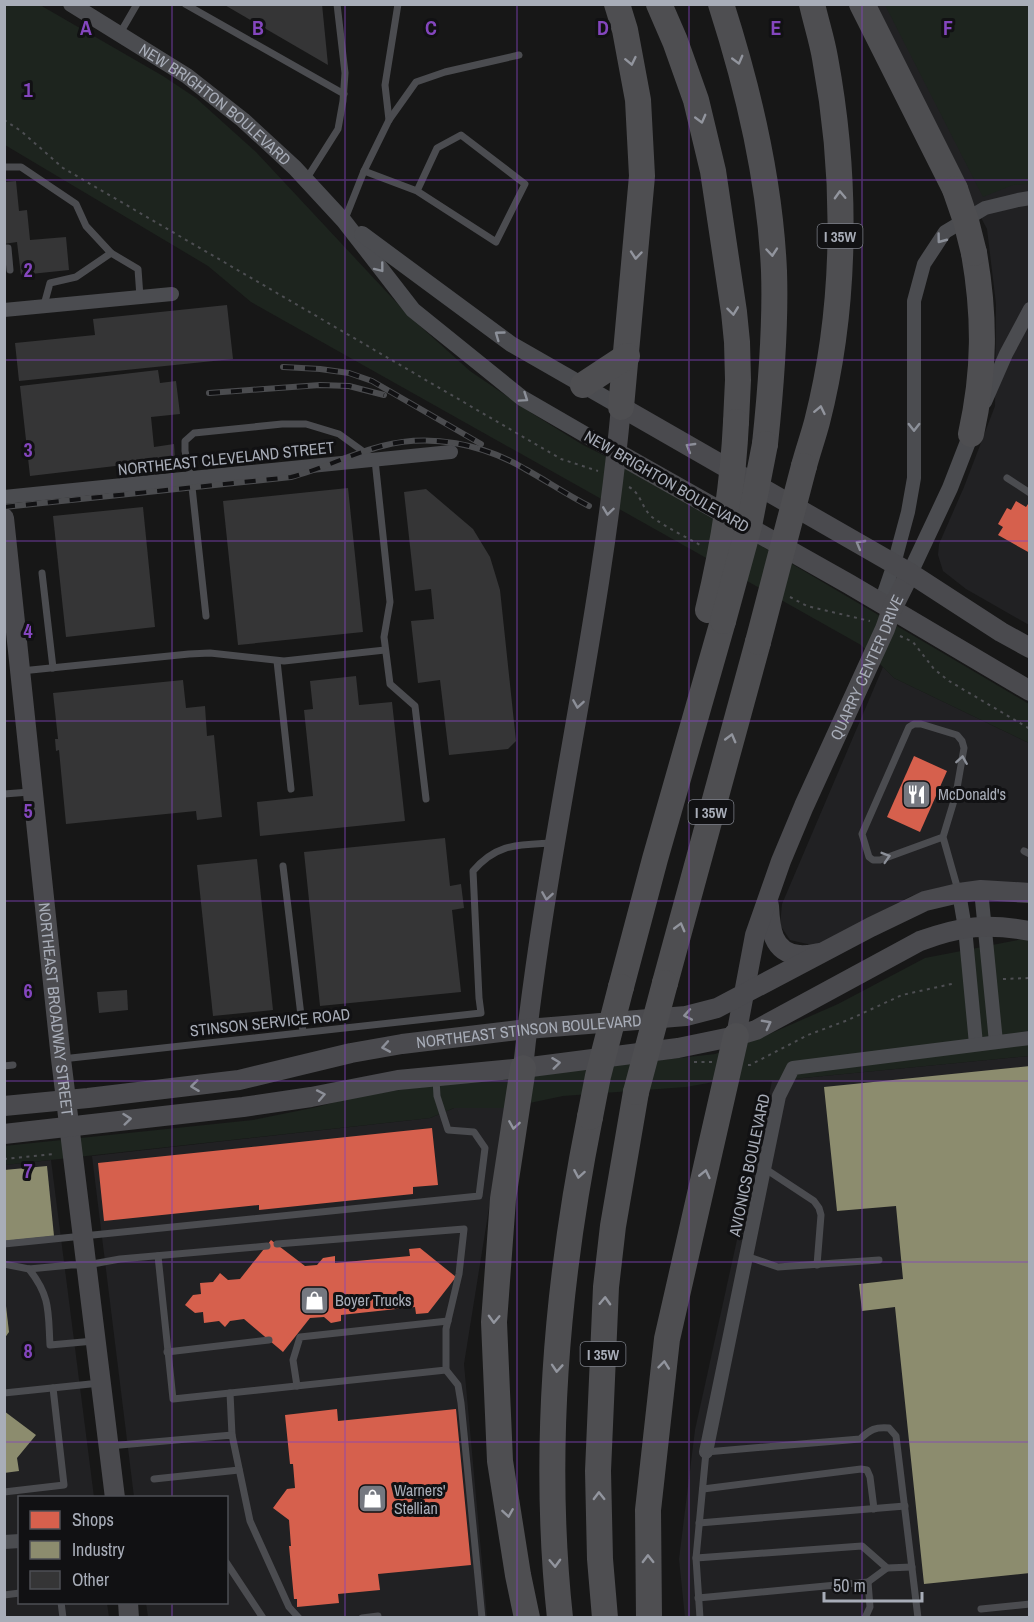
<svg xmlns="http://www.w3.org/2000/svg" width="1034" height="1622" viewBox="0 0 1034 1622" font-family="'Archivo Narrow',sans-serif">
<style>
.built{fill:#212123}
.green{fill:#1d241e}
.shops{fill:#d6604d}
.industry{fill:#8c8c6e}
.building{fill:#353536}
.lines{fill:none;stroke-linecap:round;stroke-linejoin:round}
.path{stroke:#4d4e52;stroke-width:2;stroke-dasharray:3 4.5;stroke-linecap:butt}
.service{stroke:#4b4c50;stroke-width:7}
.minor{stroke:#4b4c50;stroke-width:14}
.tertiary{stroke:#4b4c50;stroke-width:16}
.secondary{stroke:#4a4a4e;stroke-width:20}
.motorway{stroke:#4e4e51;stroke-width:26}
.rail-casing{stroke:#4b4c4f;stroke-width:6}
.rail{stroke:#111113;stroke-width:4;stroke-dasharray:11;stroke-linecap:butt}
.motorway-bridge{stroke:#4e4e51;stroke-width:26}
.oneway{stroke:#92959e}
.oneway2{stroke:#8c9099}
.oneway3{stroke:#8c8f98}
.grid{fill:none;stroke:#8446be;stroke-width:1.5;stroke-opacity:0.55}
.labels{text-anchor:middle;dominant-baseline:central;stroke-width:6;stroke-linejoin:round;paint-order:stroke}
.shield{fill:#111113;stroke:#7b7e86;stroke-width:1.5}
.shield-label{font-size:15px;font-weight:bold;fill:#a8adb8}
.street-label{font-size:16px;fill:#a8adb8;stroke:#111113}
.poi-label{font-size:16px;fill:#a8adb8;stroke:#111113;text-anchor:start}
.grid-label{font-size:20px;text-anchor:middle;font-weight:bold;fill:#8446be;stroke:#111113;stroke-width:6;stroke-linejoin:round;paint-order:stroke}
</style>
<rect width="100%" height="100%" fill="#171717"/>
<g class="built">
<path d="M869,5H1029V625L966,589L943,571L938,555L939,544L964,487L995,406L996,304L987,229Z"/>
<path d="M883,667L894,678L1029,743V885L984,883L941,887L911,896L816,946L790,940L780,925L782,904Z"/>
<path d="M1029,1056V1617L685,1618L679,1559L695,1430L772,1081Z"/>
<path d="M454,1108H505L464,1364L487,1617H148L146,1603L226,1602V1498L134,1497L92,1156L430,1118Z"/>
<path d="M51,1160L94,1497L20,1498V1602L107,1603L109,1617H5L4,1165Z"/>
</g>
<g class="green">
<path d="M5,5H40L163,76L196,98L256,152L410,317L470,371L533,414L583,445L633,470L1029,704V743L894,678L861,645L251,302L208,266L5,145Z"/>
<path d="M885,5H1029V184L1013,185L983,197Z"/>
<path d="M1023,939L1029,940V1056L772,1081L748,1080L714,1082L686,1087L563,1096L505,1108H454L430,1118L5,1165L4,1146L253,1120L317,1107L351,1098L405,1089L715,1054L758,1039L838,1004L925,958Z"/>
</g>
<g class="shops">
<path d="M1016,501L1026,507L1030,501V553L998,535L1003,527L998,524L1007,508L1011,510Z"/>
<path d="M914,756L947,771L920,832L887,817Z"/>
<path d="M432,1128L438,1185L413,1187V1194L259,1210V1205L104,1221L98,1163Z"/>
<path d="M271,1240L305,1266L317,1265L323,1258L335,1256V1263L410,1256L409,1249L420,1248L456,1277L428,1313L416,1314L415,1307L341,1315V1321L331,1323L324,1317L310,1318L283,1352L244,1319L230,1321L225,1327L219,1321L204,1323L203,1312L195,1313L185,1305L193,1295L201,1294L200,1283L213,1282L220,1273L228,1280L240,1279Z"/>
<path d="M337,1409L338,1421L456,1409L471,1565L378,1574L380,1590L338,1594L339,1603L297,1607V1599H294L289,1546H291L289,1520L273,1508L287,1489L295,1488L293,1464H290L285,1415Z"/>
</g>
<g class="industry">
<path d="M1030,1066V1573L924,1584L895,1307L862,1311L859,1284L903,1279L896,1206L837,1211L824,1087Z"/>
<path d="M47,1166L54,1236L4,1241V1170Z"/>
<path d="M4,1306H6L9,1332L4,1339Z"/>
<path d="M4,1411L36,1435L17,1458L19,1471L4,1473Z"/>
</g>
<g class="building">
<path d="M223,4H322L328,65Z"/>
<path d="M16,181L19,211L27,210L30,240L66,237L69,270L21,275L17,242L4,244V182Z"/>
<path d="M227,305L233,359L19,381L15,343L95,335L93,319Z"/>
<path d="M158,370L160,383L176,381L180,414L151,417L154,447L174,444L175,459L30,476L20,386Z"/>
<path d="M348,488L363,632L238,645L223,501Z"/>
<path d="M426,489L473,529L490,557L500,590L516,741L508,749L449,755L440,680L418,683L411,621L434,619L431,589L415,591L404,492Z"/>
<path d="M143,507L155,627L66,637L53,516Z"/>
<path d="M356,676L359,705L392,702L405,821L260,836L257,802L313,796L304,710L313,709L310,681Z"/>
<path d="M183,680L186,708L205,706L207,736L214,735L222,817L197,820L196,811L66,824L59,750L56,751L55,739H58L53,693Z"/>
<path d="M445,838L450,886L461,884L464,908L452,910L461,992L320,1006L304,852Z"/>
<path d="M257,859L273,1010L213,1016L197,865Z"/>
<path d="M127,990L128,1010L99,1013L97,992Z"/>
</g>
<g class="lines">
<g class="path">
<path d="M4,120L21,131L63,168L561,459L598,471"/>
<path d="M629,487C641,493 642,509 652,517C667,528 686,537 702,546"/>
<path d="M790,597L807,606L870,621"/>
<path d="M900,636L913,642L934,669L949,681L1030,729"/>
<path d="M1003,979L1030,978"/>
<path d="M694,1062H712"/>
<path d="M748,1065H750L808,1035L848,1020L902,995L956,983"/>
<path d="M4,1159L55,1154"/>
</g>
<g class="service">
<path d="M185,4L344,94"/>
<path d="M119,35L137,4"/>
<path d="M389,120L385,85L398,4"/>
<path d="M4,167H21L76,204L86,226L111,253L76,277L50,283L44,305"/>
<path d="M364,171L417,191L496,242L525,184L461,135L437,148L417,191"/>
<path d="M307,178L338,129L343,101L345,73L337,4"/>
<path d="M345,219L364,171L389,120L416,82L445,72L519,55"/>
<path d="M4,248H8L10,270"/>
<path d="M111,253L138,269L140,297"/>
<path d="M1007,478L1030,493"/>
<path d="M42,573L53,668"/>
<path d="M206,616L191,478L185,451V441L194,433L282,424H306L339,434L375,460L390,602L384,637L390,684L415,706L426,799"/>
<path d="M277,661L291,789"/>
<path d="M21,671L189,654L210,653L284,661L385,650"/>
<path d="M4,794L30,792"/>
<path d="M943,837L880,860H873L869,857L862,834L909,727L914,724H921L957,735L962,741L964,748L956,794L943,837L958,890"/>
<path d="M1024,851L1030,854"/>
<path d="M283,866L303,1032"/>
<path d="M62,1059L481,1013L479,998L473,871C497,843 518,845 552,843"/>
<path d="M4,1066L13,1065"/>
<path d="M764,1168L814,1201L819,1208L821,1215L817,1265"/>
<path d="M4,1244C163,1229 321,1211 479,1196L485,1148L474,1132L448,1130L437,1096L436,1079"/>
<path d="M158,1256L173,1399L446,1370V1329L459,1274L464,1229L277,1244"/>
<path d="M746,1256L778,1267L879,1260"/>
<path d="M4,1264L29,1269L71,1265H87L120,1259L267,1246"/>
<path d="M29,1269C51,1297 48,1312 50,1345L94,1341"/>
<path d="M167,1352L269,1340"/>
<path d="M446,1370L458,1385L461,1403L482,1618"/>
<path d="M297,1386L293,1360L300,1337L448,1321"/>
<path d="M4,1393L100,1383"/>
<path d="M230,1393L232,1435"/>
<path d="M109,1446L232,1435L250,1521L289,1607L299,1618"/>
<path d="M154,1479L239,1470"/>
<path d="M703,1489L861,1469L867,1470L870,1477L874,1509"/>
<path d="M4,1492L64,1485L53,1388"/>
<path d="M699,1523L905,1506"/>
<path d="M696,1558L862,1546L887,1568L912,1567"/>
<path d="M226,1562L263,1618"/>
<path d="M4,1595L20,1593"/>
<path d="M698,1598L868,1582L887,1568"/>
<path d="M61,1602L63,1618"/>
<path d="M981,1609L1030,1604"/>
<path d="M362,1618L378,1616"/>
<path d="M700,1618L696,1558L706,1452L860,1439C871,1429 875,1427 889,1428L896,1436L918,1618"/>
<path d="M865,1618L870,1607L868,1582"/>
</g>
<g class="minor">
<path d="M4,310L172,294"/>
<path d="M985,402L1006,354L1030,309"/>
<path d="M4,497L451,452"/>
<path d="M881,602L894,564L908,512L914,478V301L924,264L945,232L985,208L1018,200L1030,198"/>
<path d="M981,890L996,1042"/>
<path d="M959,893L965,928L976,1044"/>
<path d="M706,1452L779,1096L793,1068L1030,1038"/>
<path d="M4,1542L20,1541"/>
</g>
<g class="tertiary">
<path id="s1" d="M71,4L187,76L243,120L295,168L344,221L413,310L522,398L617,453"/>
<path d="M362,234L511,344L621,407"/>
<path d="M910,573L950,488L971,434"/>
</g>
<g class="secondary">
<path d="M617,453L849,584L1030,691"/>
<path id="s2" d="M4,518L61,1059L115,1498"/>
<path d="M769,906C770,927 772,953 799,955C806,956 813,954 819,953"/>
<path id="s3" d="M736,1036L755,935L781,861L804,806L885,629L892,609L910,573"/>
<path d="M523,1068C546,846 601,629 621,407L910,573L1001,632L1030,648"/>
<path id="s4" d="M4,1106L88,1098L239,1080L351,1053L402,1044L527,1029L686,1016L717,1008L871,927L925,901L959,893L981,890L1030,893"/>
<path d="M4,1134L243,1107L311,1097L398,1080L523,1068L678,1048L736,1036L756,1030L920,941C961,926 987,923 1030,931"/>
<path d="M128,1602L129,1618"/>
</g>
<g class="motorway">
<path d="M617,4L625,30L638,100L642,176L621,407"/>
<path d="M659,4L675,41L696,100L713,171L734,312L737,342L738,380L736,422"/>
<path d="M721,4C749,91 770,180 774,271C776,329 771,387 765,444"/>
<path d="M862,4L955,189"/>
<path d="M583,385L627,356"/>
<path d="M971,434C985,371 985,316 974,253"/>
<path d="M804,466C808,451 813,437 817,422C847,305 847,176 825,58C822,40 816,22 812,4"/>
<path d="M665,983L758,642"/>
<path d="M621,987L655,859L723,621"/>
<path d="M523,1068L503,1199L494,1322L500,1461L518,1575L527,1618"/>
<path d="M560,1618C542,1451 557,1281 590,1117"/>
<path d="M605,1618L600,1559L598,1471L606,1287L613,1226L636,1092"/>
<path d="M649,1618L648,1510L667,1339L736,1036"/>
</g>
<defs>
<g id="rail">
<path d="M283,367L320,369L349,373L372,381L481,444"/>
<path d="M209,393L320,385L349,386L384,395"/>
<path d="M4,507L291,477C322,469 351,454 382,446C430,433 483,444 525,469C547,481 567,495 589,506"/>
</g>
</defs>
<use href="#rail" class="rail-casing"/>
<use href="#rail" class="rail"/>
<g class="motorway-bridge">
<path d="M955,189L966,221L974,253"/>
<path d="M708,610C723,548 733,486 736,422"/>
<path d="M723,621L749,526L765,444"/>
<path d="M758,642L804,466"/>
<path d="M636,1092L665,983"/>
<path d="M590,1117L598,1076L621,987"/>
</g>
</g>
<defs><path id="oneway-chevron" d="M-2-3.5L2.5 0L-2 3.5" fill="none" stroke-width="1.6" stroke-linecap="round" stroke-linejoin="round" transform="scale(1.5)"/></defs>
<g class="oneway">
<use href="#oneway-chevron" transform="translate(738 60) rotate(75)"/>
<use href="#oneway-chevron" transform="translate(631 61) rotate(78)"/>
<use href="#oneway-chevron" transform="translate(701 119) rotate(75)"/>
<use href="#oneway-chevron" transform="translate(840 195) rotate(-92)"/>
<use href="#oneway-chevron" transform="translate(772 252) rotate(85)"/>
<use href="#oneway-chevron" transform="translate(636 255) rotate(95)"/>
<use href="#oneway-chevron" transform="translate(733 311) rotate(83)"/>
<use href="#oneway-chevron" transform="translate(820 410) rotate(-78)"/>
<use href="#oneway-chevron" transform="translate(731 738) rotate(-75)"/>
<use href="#oneway-chevron" transform="translate(680 927) rotate(-75)"/>
<use href="#oneway-chevron" transform="translate(514 1125) rotate(99)"/>
<use href="#oneway-chevron" transform="translate(579 1174) rotate(100)"/>
<use href="#oneway-chevron" transform="translate(705 1174) rotate(-77)"/>
<use href="#oneway-chevron" transform="translate(605 1301) rotate(-88)"/>
<use href="#oneway-chevron" transform="translate(494 1319) rotate(92)"/>
<use href="#oneway-chevron" transform="translate(664 1365) rotate(-84)"/>
<use href="#oneway-chevron" transform="translate(557 1368) rotate(94)"/>
<use href="#oneway-chevron" transform="translate(599 1496) rotate(-91)"/>
<use href="#oneway-chevron" transform="translate(508 1513) rotate(81)"/>
<use href="#oneway-chevron" transform="translate(648 1559) rotate(-91)"/>
<use href="#oneway-chevron" transform="translate(555 1563) rotate(88)"/>
</g>
<g class="oneway2">
<use href="#oneway-chevron" transform="translate(941 239) rotate(127)"/>
<use href="#oneway-chevron" transform="translate(380 268) rotate(52)"/>
<use href="#oneway-chevron" transform="translate(499 335) rotate(-144)"/>
<use href="#oneway-chevron" transform="translate(524 398) rotate(34)"/>
<use href="#oneway-chevron" transform="translate(914 427) rotate(90)"/>
<use href="#oneway-chevron" transform="translate(962 760) rotate(-81)"/>
<use href="#oneway-chevron" transform="translate(886 857) rotate(-17)"/>
</g>
<g class="oneway3">
<use href="#oneway-chevron" transform="translate(690 447) rotate(-150)"/>
<use href="#oneway-chevron" transform="translate(608 511) rotate(98)"/>
<use href="#oneway-chevron" transform="translate(860 544) rotate(-150)"/>
<use href="#oneway-chevron" transform="translate(578 704) rotate(99)"/>
<use href="#oneway-chevron" transform="translate(547 896) rotate(99)"/>
<use href="#oneway-chevron" transform="translate(688 1015) rotate(170)"/>
<use href="#oneway-chevron" transform="translate(767 1024) rotate(-28)"/>
<use href="#oneway-chevron" transform="translate(386 1047) rotate(170)"/>
<use href="#oneway-chevron" transform="translate(556 1063) rotate(-7)"/>
<use href="#oneway-chevron" transform="translate(195 1086) rotate(173)"/>
<use href="#oneway-chevron" transform="translate(321 1095) rotate(-11)"/>
<use href="#oneway-chevron" transform="translate(127 1119) rotate(-6)"/>
</g>
<path class="grid" d="M172,4V1498M345,4V1618M517,4V1618M689,4V1618M862,4V1618M4,180H1030M4,360H1030M4,541H1030M4,721H1030M4,901H1030M4,1081H1030M4,1262H1030M4,1442H1030M172,1602V1618"/>
<defs>
<symbol id="restaurant-square" viewBox="-11 -11 22 22"><rect x="-9" y="-9" width="18" height="18" rx="4" fill="#757880" stroke="#111113"/><path d="M-5-6h1v4h1v-4h1v4h1v-4h1v5L-1.5 .5V6h-2V.5L-5-1ZM5-6V6H3V1.5H1.5Q1.5-4 5-6Z" fill="#fff"/></symbol>
<symbol id="shop-square" viewBox="-11 -11 22 22"><rect x="-9" y="-9" width="18" height="18" rx="4" fill="#757880" stroke="#111113"/><path d="M-5-2.5h2.3a2.7 3.5 0 0 1 5.4 0H5L5.5 6h-11ZM-1.5-2.5h3a1.5 2.3 0 0 0-3 0Z" fill="#fff"/></symbol>
</defs>
<g fill-rule="evenodd">
<use href="#restaurant-square" x="900" y="778" width="33" height="33"/>
<use href="#shop-square" x="298" y="1284" width="33" height="33"/>
<use href="#shop-square" x="356" y="1482" width="33" height="33"/>
</g>
<g class="labels">
<g class="shield">
<rect x="817.5" y="224" width="45" height="24" rx="4.5"/>
<rect x="688.5" y="800" width="45" height="24" rx="4.5"/>
<rect x="580.5" y="1342" width="45" height="24" rx="4.5"/>
</g>
<g class="shield-label">
<text x="840" y="236">I 35W</text>
<text x="711" y="812">I 35W</text>
<text x="603" y="1354">I 35W</text>
</g>
<g class="street-label">
<text stroke="none"><textPath href="#s1" startOffset="176">NEW BRIGHTON BOULEVARD</textPath></text>
<text transform="translate(226 458) rotate(-6)">NORTHEAST CLEVELAND STREET</text>
<text transform="translate(667 481) rotate(30)">NEW BRIGHTON BOULEVARD</text>
<text stroke="none"><textPath href="#s3" startOffset="393">QUARRY CENTER DRIVE</textPath></text>
<text stroke="none"><textPath href="#s2" startOffset="494">NORTHEAST BROADWAY STREET</textPath></text>
<text transform="translate(270 1022) rotate(-6)">STINSON SERVICE ROAD</text>
<text stroke="none"><textPath href="#s4" startOffset="531">NORTHEAST STINSON BOULEVARD</textPath></text>
<text transform="translate(749 1165) rotate(-78)">AVIONICS BOULEVARD</text>
</g>
<g class="poi-label">
<text x="938" y="794">McDonald's</text>
<text x="335" y="1300">Boyer Trucks</text>
<text x="394" y="1490">Warners'<tspan x="394" dy="18">Stellian</tspan></text>
</g>
</g>
<g class="grid-label">
<text x="86" y="35">A</text>
<text x="258" y="35">B</text>
<text x="431" y="35">C</text>
<text x="603" y="35">D</text>
<text x="776" y="35">E</text>
<text x="948" y="35">F</text>
<text x="28" y="97">1</text>
<text x="28" y="277">2</text>
<text x="28" y="457">3</text>
<text x="28" y="638">4</text>
<text x="28" y="818">5</text>
<text x="28" y="998">6</text>
<text x="28" y="1178">7</text>
<text x="28" y="1358">8</text>
</g>
<rect width="1034" height="1622" fill="none" stroke="#a8adb8" stroke-width="12"/>
<rect x="18" y="1496" width="210" height="108" fill="#111113" stroke="#4d4f55" stroke-width="1.5"/>
<rect x="30" y="1511" width="30" height="18" fill="#d6604d" stroke="#4d4f55" stroke-width="1.5"/>
<text x="72" y="1526" font-size="18" fill="#a8adb8">Shops</text>
<rect x="30" y="1541" width="30" height="18" fill="#8c8c6e" stroke="#4d4f55" stroke-width="1.5"/>
<text x="72" y="1556" font-size="18" fill="#a8adb8">Industry</text>
<rect x="30" y="1571" width="30" height="18" fill="#353536" stroke="#4d4f55" stroke-width="1.5"/>
<text x="72" y="1586" font-size="18" fill="#a8adb8">Other</text>
<path d="M824 1592v9h98v-9" fill="none" stroke="#a8adb8" stroke-width="3"/>
<text x="833" y="1592" font-size="18" fill="#a8adb8" stroke="#111113" stroke-width="4.5" paint-order="stroke">50 m</text>
</svg>
